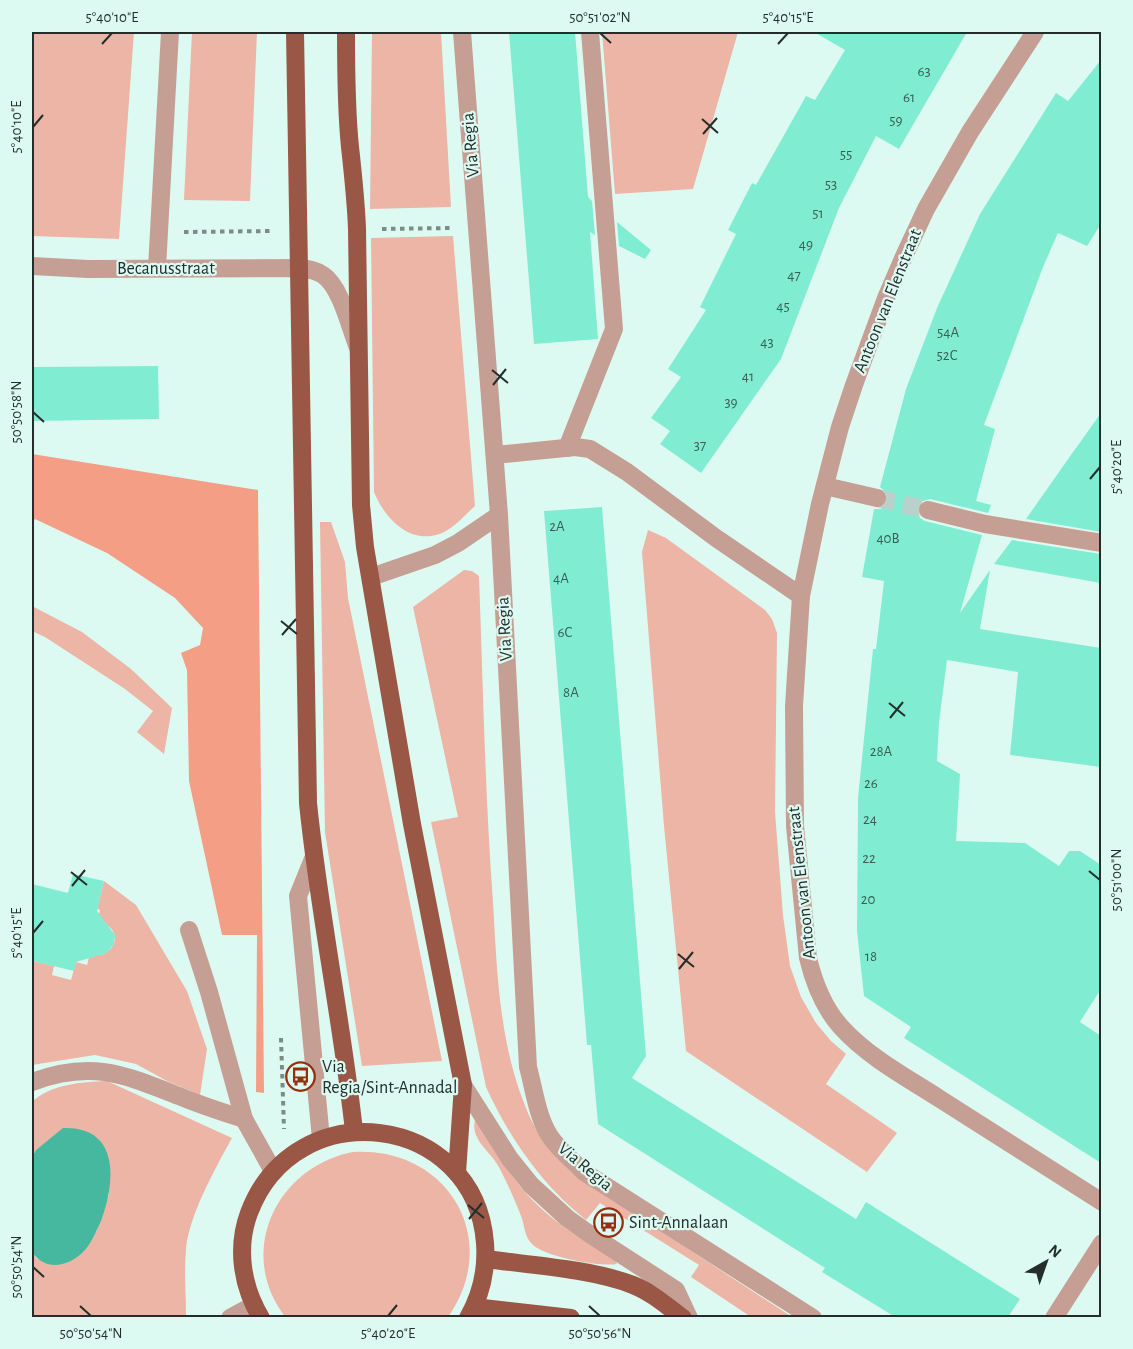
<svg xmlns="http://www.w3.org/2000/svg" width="1133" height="1349" viewBox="0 0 1133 1349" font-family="'Alegreya Sans',sans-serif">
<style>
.green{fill:#ecb5a6}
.forest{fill:#f49e86}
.water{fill:#46b89f}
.building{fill:#80edd3}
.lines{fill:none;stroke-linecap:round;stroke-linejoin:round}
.minor-tunnel{stroke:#b8d1ca;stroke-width:18;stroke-dasharray:18 9;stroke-linecap:butt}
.path{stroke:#798c87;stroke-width:4;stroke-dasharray:4.5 4.5;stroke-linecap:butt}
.minor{stroke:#c69f94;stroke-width:18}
.major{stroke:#9a5745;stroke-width:18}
.ticks{fill:none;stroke:#232e2b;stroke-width:2}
.labels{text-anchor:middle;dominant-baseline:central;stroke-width:4.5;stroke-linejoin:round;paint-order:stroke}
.number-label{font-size:15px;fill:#3a5e55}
.street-label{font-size:18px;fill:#232e2b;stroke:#ddfaf2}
.poi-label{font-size:18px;fill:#232e2b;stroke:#ddfaf2;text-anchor:start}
.neatline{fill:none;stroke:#232e2b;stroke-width:2}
.ticks-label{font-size:15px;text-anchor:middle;fill:#232e2b}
</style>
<rect width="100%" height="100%" fill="#ddfaf2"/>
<g class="green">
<path d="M32,32H134L119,239L32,236Z"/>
<path d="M192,32H257L250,201L184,200Z"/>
<path d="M372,32H441L451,207L370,209Z"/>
<path d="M602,32H738L693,189L615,194Z"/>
<path d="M453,236L475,506C465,515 455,527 442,533C411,546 385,519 374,492L371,238Z"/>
<path d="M320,522H331L345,562L348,598L442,1061L362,1066L325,832Z"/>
<path d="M648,530L666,538L765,610L772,619L777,633L775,812L783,915L790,966L801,997L816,1023L831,1041L846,1054L826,1084L897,1133L867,1172L686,1051L664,826L642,552Z"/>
<path d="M464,570L472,571L479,576C483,685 485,794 493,902C497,971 499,1039 524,1103C534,1131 551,1153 572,1173L792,1317H751L691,1277L699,1265L600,1203L586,1220C541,1184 510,1139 486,1087L431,822L458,817L413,607Z"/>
<path d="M32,606L82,632L131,669L172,708L164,754L137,732L153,711L125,689L45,637L32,631Z"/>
<path d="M104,881L136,905L187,991L207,1049L200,1095L167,1081L136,1064L95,1055L32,1065V961L54,966L52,975L71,980L76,962L87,965L90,953L101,955C121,948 119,925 97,921L100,910L97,909Z"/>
<path d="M107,1081L232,1138C216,1167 188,1217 186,1250C184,1272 186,1294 186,1316L37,1318L32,1315V1252L37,1259L96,1232L109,1194L63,1129L36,1150L32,1157V1102C51,1084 82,1082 107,1081Z"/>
<path d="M477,1114C492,1141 505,1170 526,1193C550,1221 584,1240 615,1260L617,1264C600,1267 546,1257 533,1245C524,1237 525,1226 521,1216C515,1200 508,1185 500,1169C491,1150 466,1139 477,1114Z"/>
<path d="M353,1152C447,1146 503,1239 448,1317L286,1318C235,1253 276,1167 353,1152Z"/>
</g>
<path class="forest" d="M32,454L258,490L264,1093L256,1092L257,935H222L189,781L187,670L181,653L200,645L203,628L175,598L107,553L35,519L32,525Z"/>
<path class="water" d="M63,1128C120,1126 116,1182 101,1221C96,1231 91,1245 82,1253C67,1267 45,1271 32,1252V1157L36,1150Z"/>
<g class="building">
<path d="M509,32H575L588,197L592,201L595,235L590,232L598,339L534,344Z"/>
<path d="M814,32H967L899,149L876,136L839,208L781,359L701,473L660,444L670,431L651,418L681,377L668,369L706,310L700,307L736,234L728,230L752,183L756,185L806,96L815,100L845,50Z"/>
<path d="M1101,60V224L1087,246L1058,233L1043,267L984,425L995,429L976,501L991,505L988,513L930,499L920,502L917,508L920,518L925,521L982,535L960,613L990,570L980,629L1101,648V767L1010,755L1018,672L947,660L939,722L937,761L960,774L956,841L1025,843L1059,866L1069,851H1080L1101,865V989L1080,1022L1101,1036V1163L904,1038L911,1027L864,996L857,931L858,798L873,649H876L884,581L862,577L874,509H881L888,501V494L880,487L906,389L937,308L980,214L1056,93L1068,101Z"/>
<path d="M617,222L651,250L645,259L619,246Z"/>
<path d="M158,366L159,419L32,421V367Z"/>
<path d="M1101,413V532L1026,519L1066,462Z"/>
<path d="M602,507L646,1056L632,1078L856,1219L866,1202L1020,1299L1008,1317H895L822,1272L825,1268L598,1124L591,1045H587L544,511Z"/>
<path d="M1012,540L1101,554V583L994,564Z"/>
<path d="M73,874L104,881L97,911L115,935L114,944L107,953L76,962L74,971L32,961V884L68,893Z"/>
</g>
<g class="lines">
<path class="minor-tunnel" d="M877,498L928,510"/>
<g class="path">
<path d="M382,229L450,228"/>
<path d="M184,232L273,231"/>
<path d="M281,1038L284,1129"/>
</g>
<g class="minor">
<path d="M462,32L499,515L528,1067C534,1089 537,1115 549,1135C558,1149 572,1160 584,1172L813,1318"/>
<path d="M1035,32L970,132L926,209L905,254L886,298L854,385L840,427L820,504L801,596L794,706L795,826L808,958C814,983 823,1007 841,1027C868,1057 906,1077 940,1099C994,1133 1048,1168 1102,1202"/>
<path d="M32,266L88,269L300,268C308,269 316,270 323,275C341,287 350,328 358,348"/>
<path d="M157,268L170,32"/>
<path d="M567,448L614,329L590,32"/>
<path d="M495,455L575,447L590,449L627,472L716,538L801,596"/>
<path d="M825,486L877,498"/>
<path d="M928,510L985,524L1102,543"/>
<path d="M371,577L435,555L458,543L499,515"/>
<path d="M313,859L298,896L321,1139"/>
<path d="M189,930L209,992L244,1119L273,1171"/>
<path d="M32,1082C91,1060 123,1074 179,1096C200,1105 222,1112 244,1119"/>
<path d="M463,1085L510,1159L531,1185L567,1218L588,1233L676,1290L689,1318"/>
<path d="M230,1318L254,1305"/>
<path d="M1054,1318L1102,1243"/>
</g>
<g class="major">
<path d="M295,32L308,803C319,913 342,1021 354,1131"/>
<path d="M346,32C346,70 346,108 350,147C353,174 356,201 357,229L361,505L365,547L412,824L463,1085L457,1173"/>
<path d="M486,1259C530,1265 592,1269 633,1285C651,1292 667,1306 683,1318"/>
<path d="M474,1307L571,1318"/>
<path d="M261,1318C242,1286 236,1248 249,1213C295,1090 475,1113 485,1243C487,1270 481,1295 468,1318"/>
</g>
</g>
<path class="ticks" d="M600,33L611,43M102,44L112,33M778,44L788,33M702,119L718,133M33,127L43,115M703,134L717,118M492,370L508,383M493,385L506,369M33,412L44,422M1090,479L1100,467M281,621L297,634M282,635L296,619M889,703L905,716M890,718L903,702M1089,871L1100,880M71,872L87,885M72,886L85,870M33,933L43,921M678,954L694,967M679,969L693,952M468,1205L484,1218M469,1219L482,1203M33,1267L44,1277M80,1306L91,1316M589,1306L600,1316M388,1316L397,1305"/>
<defs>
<symbol id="bus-ring" viewBox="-11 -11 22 22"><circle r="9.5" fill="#ddfaf2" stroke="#962f10" stroke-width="1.5"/><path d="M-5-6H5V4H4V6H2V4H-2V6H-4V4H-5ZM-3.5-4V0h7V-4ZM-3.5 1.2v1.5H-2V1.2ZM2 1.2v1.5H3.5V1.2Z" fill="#962f10"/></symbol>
</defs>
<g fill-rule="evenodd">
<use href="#bus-ring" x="284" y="1060" width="33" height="33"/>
<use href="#bus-ring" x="592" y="1206" width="33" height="33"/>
</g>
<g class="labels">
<g class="number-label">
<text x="924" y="71">63</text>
<text x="909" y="97">61</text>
<text x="896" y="120">59</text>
<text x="846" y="154">55</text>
<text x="831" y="184">53</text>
<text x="818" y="213">51</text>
<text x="806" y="244">49</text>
<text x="794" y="275">47</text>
<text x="783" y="306">45</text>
<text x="948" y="332">54A</text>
<text x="767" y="342">43</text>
<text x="947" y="355">52C</text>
<text x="748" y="376">41</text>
<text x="731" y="402">39</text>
<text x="700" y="445">37</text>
<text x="557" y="526">2A</text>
<text x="888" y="538">40B</text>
<text x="561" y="578">4A</text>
<text x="565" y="632">6C</text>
<text x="571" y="692">8A</text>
<text x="881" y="751">28A</text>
<text x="871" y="783">26</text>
<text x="870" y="819">24</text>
<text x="869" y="858">22</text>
<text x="868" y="899">20</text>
<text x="871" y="956">18</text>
</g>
<g class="street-label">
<text transform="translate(471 145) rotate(-95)">Via Regia</text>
<text x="166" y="269">Becanusstraat</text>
<text transform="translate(888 301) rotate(-68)">Antoon van Elenstraat</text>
<text transform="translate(505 629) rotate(-93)">Via Regia</text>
<text transform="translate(802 883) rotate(-96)">Antoon van Elenstraat</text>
<text transform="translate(585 1167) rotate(40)">Via Regia</text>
</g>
<g class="poi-label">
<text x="322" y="1067">Via<tspan x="322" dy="21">Regia/Sint-Annadal</tspan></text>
<text x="629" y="1223">Sint-Annalaan</text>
</g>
</g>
<rect width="1133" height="1349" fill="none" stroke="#ddfaf2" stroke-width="66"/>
<g transform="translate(1046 1262) rotate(40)" stroke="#ddfaf2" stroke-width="4.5" paint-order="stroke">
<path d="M0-4.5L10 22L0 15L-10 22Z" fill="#232e2b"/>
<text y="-9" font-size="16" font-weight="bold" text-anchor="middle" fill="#232e2b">N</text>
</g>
<rect x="33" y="33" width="1067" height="1283" class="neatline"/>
<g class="ticks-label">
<text x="112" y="22">5°40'10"E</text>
<text x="600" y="22">50°51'02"N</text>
<text x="788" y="22">5°40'15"E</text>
<text transform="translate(16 127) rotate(-90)" y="5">5°40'10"E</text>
<text transform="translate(16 412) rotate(-90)" y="5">50°50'58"N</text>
<text transform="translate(1116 467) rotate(-90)" y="5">5°40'20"E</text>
<text transform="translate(1116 880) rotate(-90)" y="5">50°51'00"N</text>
<text transform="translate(16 933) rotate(-90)" y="5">5°40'15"E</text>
<text transform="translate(16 1267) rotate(-90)" y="5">50°50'54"N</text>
<text x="91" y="1338">50°50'54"N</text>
<text x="388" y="1338">5°40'20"E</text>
<text x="600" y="1338">50°50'56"N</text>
</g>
</svg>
